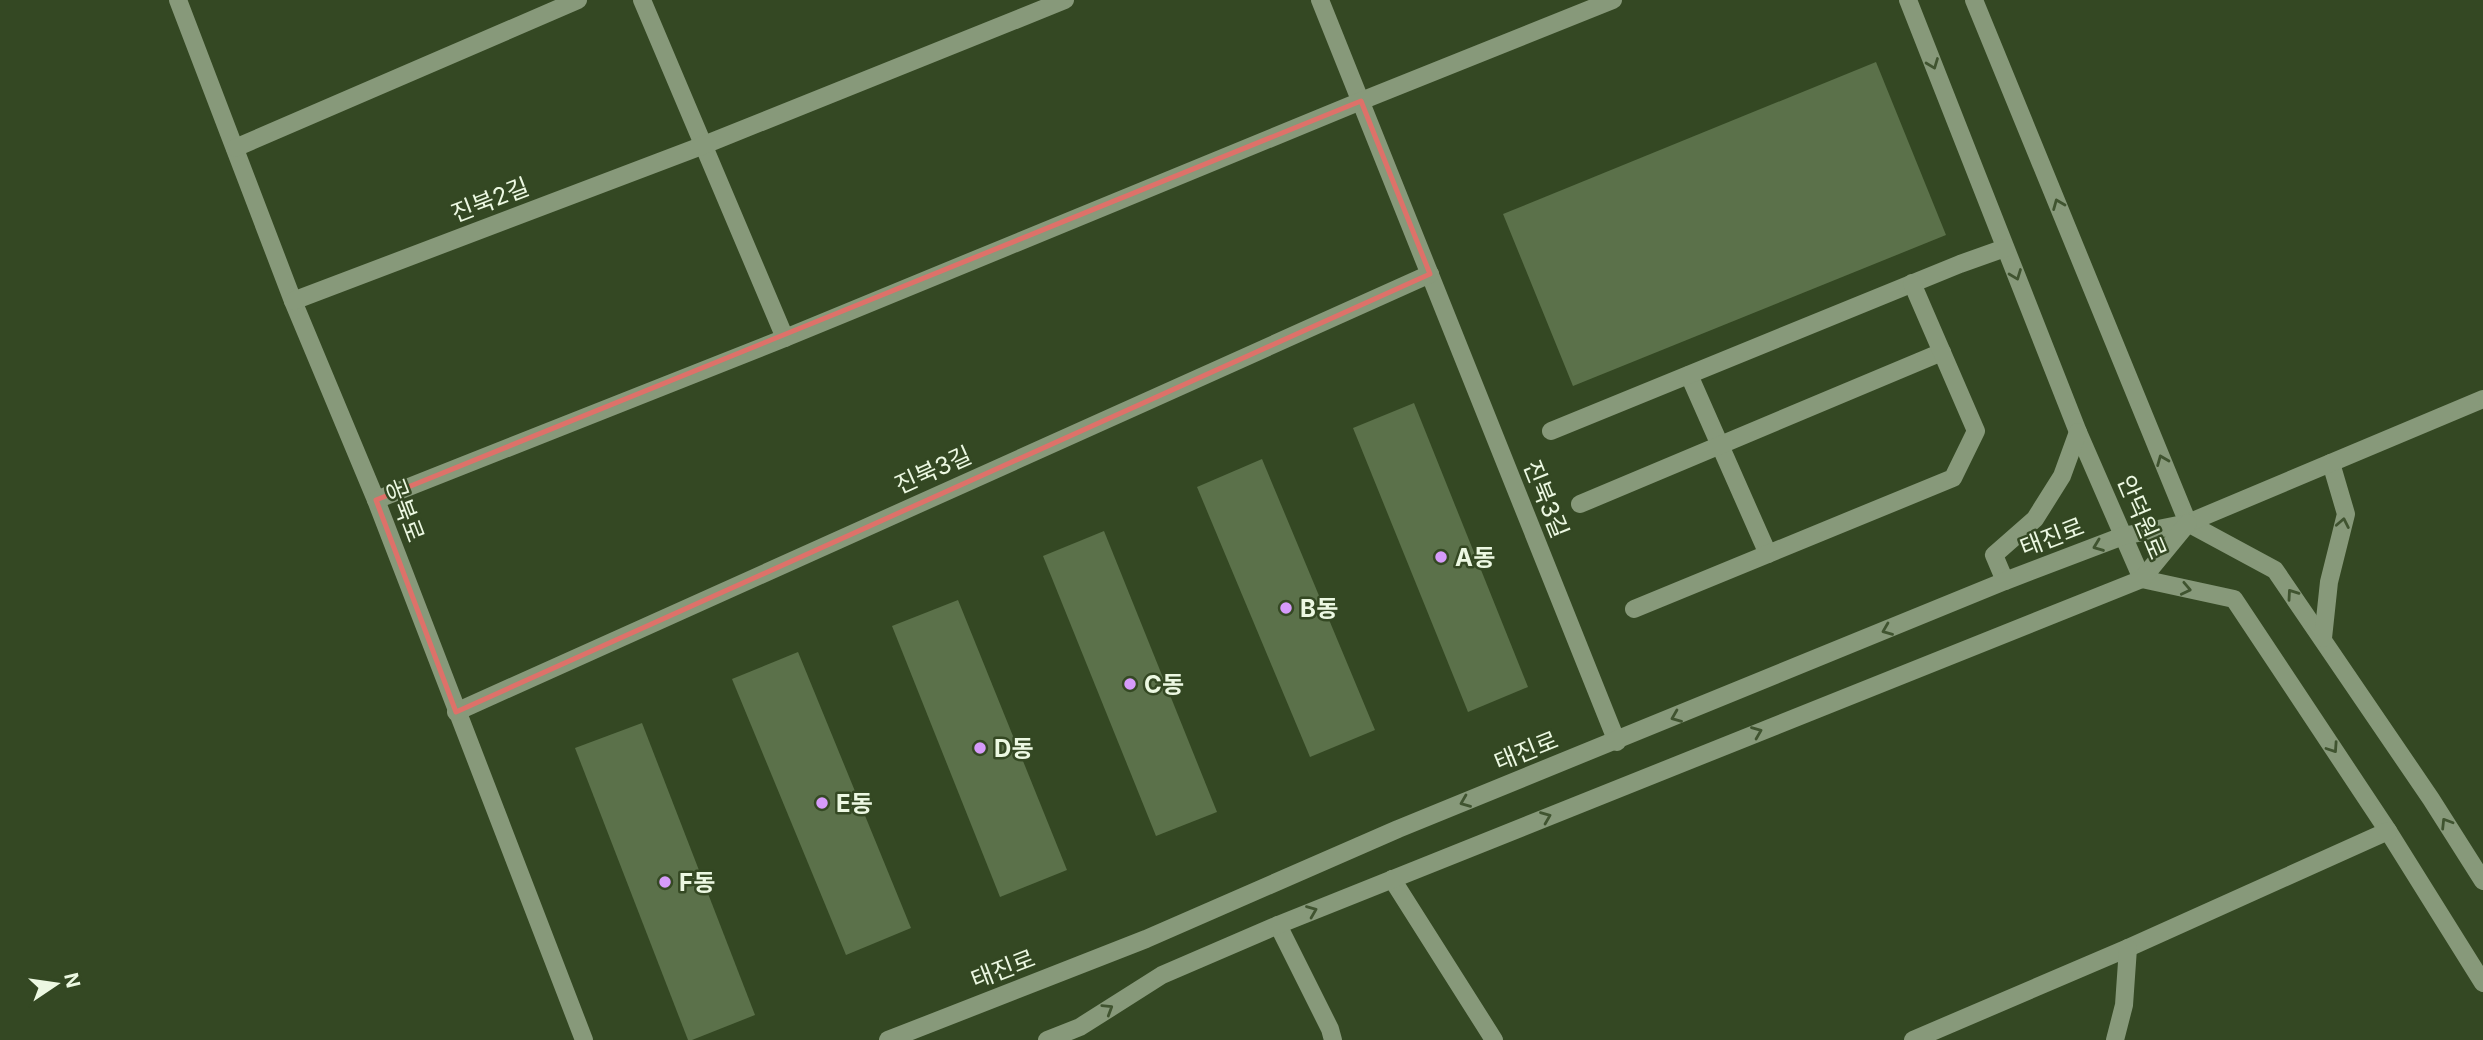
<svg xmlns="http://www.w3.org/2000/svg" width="2483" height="1040" viewBox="0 0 2483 1040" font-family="Inter,'Noto Sans KR',sans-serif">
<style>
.building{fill:#5b714a}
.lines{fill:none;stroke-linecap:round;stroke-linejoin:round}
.minor{stroke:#87997a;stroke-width:18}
.oneway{stroke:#405430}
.marked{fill:none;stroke:#de7169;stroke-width:5;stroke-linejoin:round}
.poi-dot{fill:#d69bfa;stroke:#344823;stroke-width:2.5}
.labels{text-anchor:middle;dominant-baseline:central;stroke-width:5;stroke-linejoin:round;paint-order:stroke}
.street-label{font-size:24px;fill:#ecf8e2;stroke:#344823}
.poi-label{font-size:24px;font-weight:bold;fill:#ecf8e2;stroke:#344823;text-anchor:start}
</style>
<rect width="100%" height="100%" fill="#344823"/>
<g class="building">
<path d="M1876,62L1946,235L1573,386L1503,214Z"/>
<path d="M1414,403L1528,687L1468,712L1353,428Z"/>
<path d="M1262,459L1375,730L1310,757L1197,487Z"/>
<path d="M1104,531L1217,812L1156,836L1043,556Z"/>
<path d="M958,600L1067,870L1000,897L892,626Z"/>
<path d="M798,652L911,928L846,955L732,679Z"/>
<path d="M642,723L755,1015L692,1040H688L575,748Z"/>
</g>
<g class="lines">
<g class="minor">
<path d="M178,0L293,301L376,500L584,1040"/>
<path d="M642,0L785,338"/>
<path d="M1320,0L1617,742"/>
<path d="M1908,0L2078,432L2142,579L2234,599L2388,831L2483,983"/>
<path d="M1974,0L2188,523L2275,570L2431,799L2483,881"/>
<path d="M235,148L578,0"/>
<path d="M293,301L704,145L1065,0"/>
<path d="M1689,375L1768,554"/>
<path d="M1551,431L1960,264L2005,248"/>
<path d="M376,500L785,338L1361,101L1613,0"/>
<path d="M1580,504L1942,352"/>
<path d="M2005,581L1994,555L2035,519L2062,476L2078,432"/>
<path d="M1634,609L1953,478L1976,431L1912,283"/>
<path d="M2323,638L2329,582L2346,514L2331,463"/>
<path d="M456,712L1430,274"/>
<path d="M1392,879L1494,1040"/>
<path d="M1278,925L1330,1029L1333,1040"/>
<path d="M888,1040L1146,939L1398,829L2005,581L2123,536L2188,523L2483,399"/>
<path d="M1047,1040L1080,1027L1162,975L1278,925L2142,579L2188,523"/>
<path d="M1913,1040L2128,948L2388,831"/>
<path d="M2115,1040L2124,1005L2128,948"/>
</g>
</g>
<defs><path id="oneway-chevron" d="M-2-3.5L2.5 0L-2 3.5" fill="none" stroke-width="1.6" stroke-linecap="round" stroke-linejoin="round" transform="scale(1.75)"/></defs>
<g class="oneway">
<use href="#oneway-chevron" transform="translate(1933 64) rotate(69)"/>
<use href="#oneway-chevron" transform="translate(2058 204) rotate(-112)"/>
<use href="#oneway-chevron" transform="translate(2016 275) rotate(69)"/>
<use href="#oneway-chevron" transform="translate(2162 460) rotate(-112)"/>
<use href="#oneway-chevron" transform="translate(2343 523) rotate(-79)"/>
<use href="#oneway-chevron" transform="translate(2098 546) rotate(159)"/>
<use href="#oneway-chevron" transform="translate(2186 589) rotate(12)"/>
<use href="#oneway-chevron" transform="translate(2292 594) rotate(-125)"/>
<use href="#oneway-chevron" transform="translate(1887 630) rotate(158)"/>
<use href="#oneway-chevron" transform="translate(1676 717) rotate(158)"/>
<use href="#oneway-chevron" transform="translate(1757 732) rotate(-22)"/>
<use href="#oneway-chevron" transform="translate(2333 748) rotate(56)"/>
<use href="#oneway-chevron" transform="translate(1465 802) rotate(158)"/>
<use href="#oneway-chevron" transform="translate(1546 817) rotate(-22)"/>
<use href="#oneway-chevron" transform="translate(2446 823) rotate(-122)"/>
<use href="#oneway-chevron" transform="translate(1312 911) rotate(-22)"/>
<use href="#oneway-chevron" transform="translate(1108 1009) rotate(-32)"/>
</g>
<path class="marked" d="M1361,101L1430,274L456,712L376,500Z"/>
<g class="poi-dot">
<circle cx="1441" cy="557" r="7"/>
<circle cx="1286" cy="608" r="7"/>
<circle cx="1130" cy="684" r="7"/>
<circle cx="980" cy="748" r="7"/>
<circle cx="822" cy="803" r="7"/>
<circle cx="665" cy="882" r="7"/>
</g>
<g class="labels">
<g class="street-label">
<text transform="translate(490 200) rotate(-21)">진북2길</text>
<text transform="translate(933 470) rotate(-24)">진북3길</text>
<text transform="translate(1546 499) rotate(68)">진북3길</text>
<text transform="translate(405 510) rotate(69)">공북로</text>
<text transform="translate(2142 517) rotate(67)">안덕원로</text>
<text transform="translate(2052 537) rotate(-21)">태진로</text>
<text transform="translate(1526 751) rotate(-22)">태진로</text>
<text transform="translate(1003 969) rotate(-21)">태진로</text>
</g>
<g class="poi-label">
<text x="1455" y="557">A동</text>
<text x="1300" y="608">B동</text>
<text x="1144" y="684">C동</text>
<text x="994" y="748">D동</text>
<text x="836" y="803">E동</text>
<text x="679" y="882">F동</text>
</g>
</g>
<g transform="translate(56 984) rotate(77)" stroke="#344823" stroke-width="5" paint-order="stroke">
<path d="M0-5L12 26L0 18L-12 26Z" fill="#ecf8e2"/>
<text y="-10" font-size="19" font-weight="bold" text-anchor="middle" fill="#ecf8e2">N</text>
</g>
</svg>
